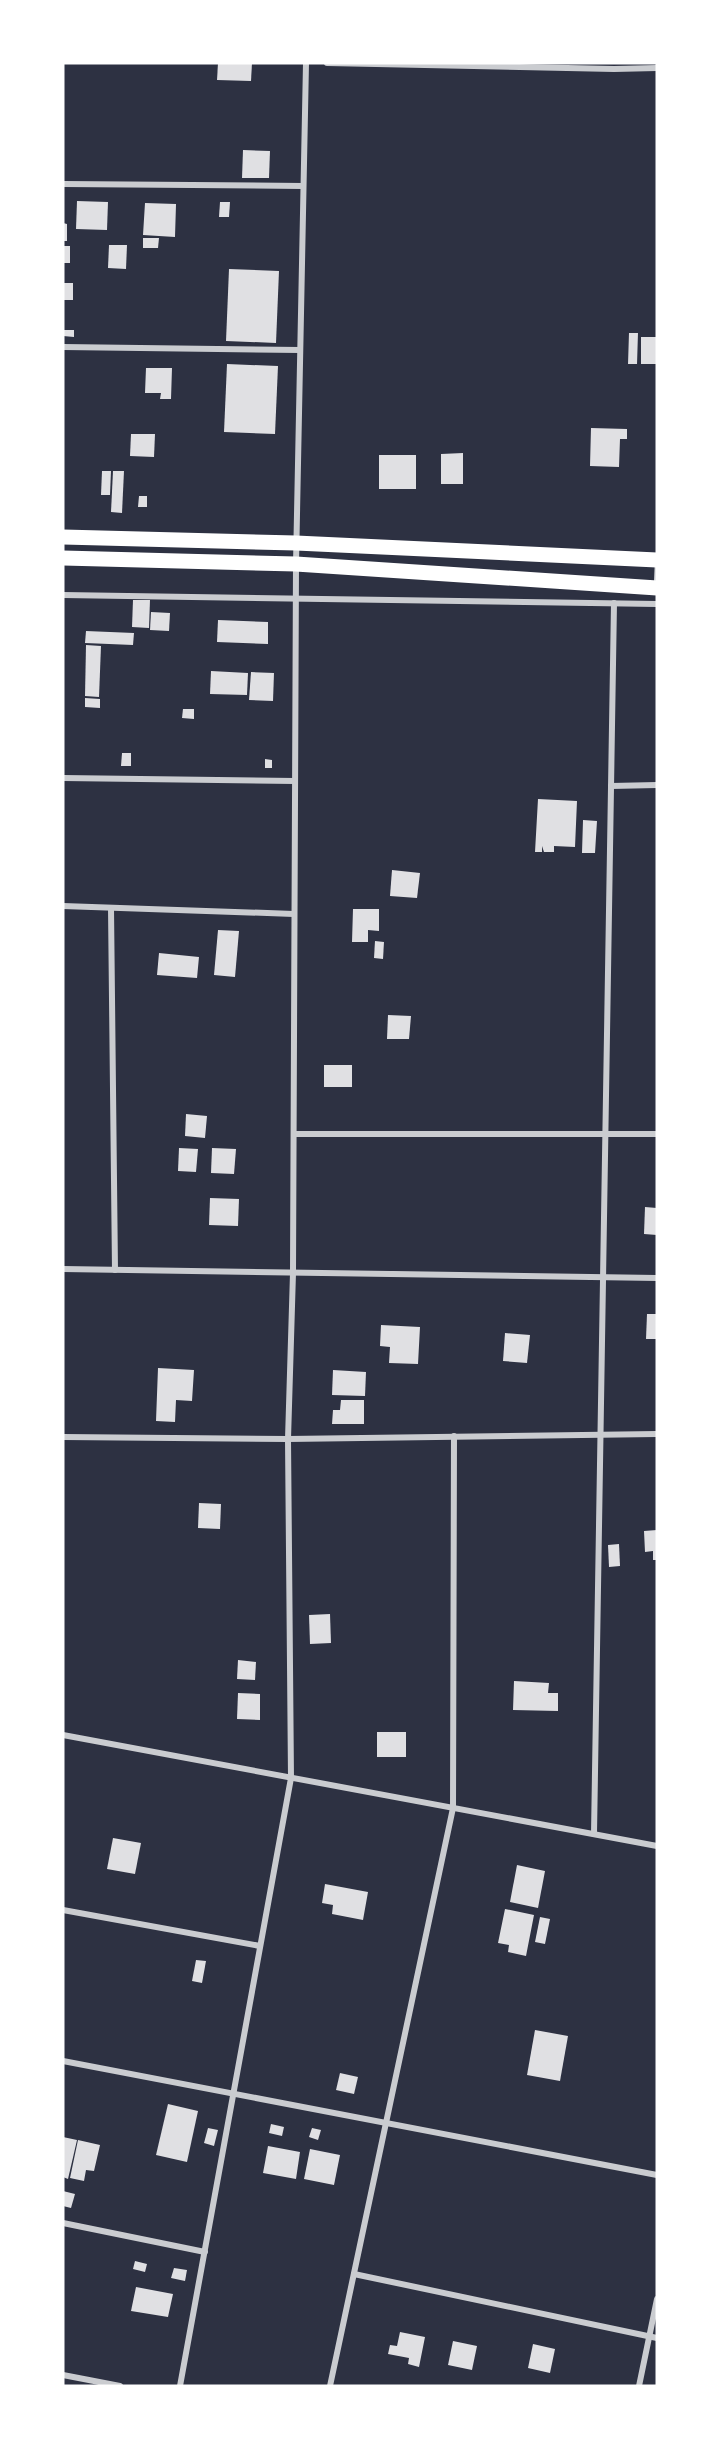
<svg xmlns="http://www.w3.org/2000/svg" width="720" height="2449" viewBox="0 0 720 2449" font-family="Montserrat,sans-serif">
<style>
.building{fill:#e0e0e3}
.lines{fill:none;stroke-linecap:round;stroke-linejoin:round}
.service{stroke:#caccd0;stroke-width:4.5}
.minor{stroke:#caccd0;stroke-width:6}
.primary{stroke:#fff;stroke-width:15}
</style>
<rect width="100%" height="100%" fill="#2d3142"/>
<g class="building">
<path d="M218,63H252L251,81L217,80Z"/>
<path d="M243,150L270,151L269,178H242Z"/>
<path d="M77,201L108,202L107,230L76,229Z"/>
<path d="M220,202H230L229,217H219Z"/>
<path d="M145,203L176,204L175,237L143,235Z"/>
<path d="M63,223L67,224V241H63Z"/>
<path d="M143,238H159L158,248H143Z"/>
<path d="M109,245H127L126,269L108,268Z"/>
<rect x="63" y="246" width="7" height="17"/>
<path d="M229,269L279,271L276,343L226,341Z"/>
<rect x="63" y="283" width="10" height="17"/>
<path d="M63,330H74V337L63,336Z"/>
<path d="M629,333H638L637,364H628Z"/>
<rect x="641" y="337" width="16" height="27"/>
<path d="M227,364L278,366L275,434L224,432Z"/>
<path d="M146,368H172L171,399H160L161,393H145Z"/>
<path d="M591,428L627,429V439H620L619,467L590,466Z"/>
<path d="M131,434H155L154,457L130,456Z"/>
<path d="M463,453V484H441V454Z"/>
<rect x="379" y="455" width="37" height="34"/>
<path d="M102,471H111L110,495H101Z"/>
<path d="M113,471H124L122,513L111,512Z"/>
<path d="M139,496H147V507H138Z"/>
<path d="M133,600H150L149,628L132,627Z"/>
<path d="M151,612L170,613L169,631L150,630Z"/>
<path d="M218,620L268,622V644L217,642Z"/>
<path d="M86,631L134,633L133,645L85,643Z"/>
<path d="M86,645L101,646L99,697L85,696Z"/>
<path d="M211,671L248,673L247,695L210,694Z"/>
<path d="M251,672L274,673L273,701L249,700Z"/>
<path d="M85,698L100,699V708L85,707Z"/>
<path d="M183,709H194V719L182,718Z"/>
<path d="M122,753H131V766H121Z"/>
<path d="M265,759L272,760V768H265Z"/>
<path d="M538,799L577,801L575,847L554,846V852H544L542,846V852H535Z"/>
<path d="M583,820L597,821L595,853H582Z"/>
<path d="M392,870L420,873L417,898L390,896Z"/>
<path d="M353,909H379V931L368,930V942H352Z"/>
<path d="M218,930L239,931L235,977L214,975Z"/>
<path d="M375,941L384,942L383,959L374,958Z"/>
<path d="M159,953L199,957L197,978L157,975Z"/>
<path d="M388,1015L411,1016L409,1039H387Z"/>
<rect x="324" y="1065" width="28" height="22"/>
<path d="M186,1114L207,1116L205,1138L185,1136Z"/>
<path d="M179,1148L198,1149L196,1172L178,1171Z"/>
<path d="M212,1148L236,1149L234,1174L211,1173Z"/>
<path d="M210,1198L239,1199L238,1226L209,1225Z"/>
<path d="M645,1207L657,1208V1235L644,1234Z"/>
<path d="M647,1314H657V1339H646Z"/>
<path d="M381,1325L420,1327L418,1364L389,1363L390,1347L380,1346Z"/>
<path d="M505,1333L530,1335L527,1363L503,1361Z"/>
<path d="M158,1368L194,1370L192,1401L176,1400L175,1422L156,1421Z"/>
<path d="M333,1370L366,1372L365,1396L332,1395Z"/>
<path d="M341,1400H364V1424H332L333,1410H340Z"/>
<path d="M199,1503L221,1504L220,1529L198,1528Z"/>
<path d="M657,1530V1560H653V1551L645,1552L644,1531Z"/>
<path d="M619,1544L620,1566L609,1567L608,1545Z"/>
<path d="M330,1614L331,1643L310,1644L309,1615Z"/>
<path d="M238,1660L256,1662L255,1680L237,1679Z"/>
<path d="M514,1681L549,1683L548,1693H558V1711L513,1710Z"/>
<path d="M238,1693L260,1694V1720L237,1719Z"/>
<rect x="377" y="1732" width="29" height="25"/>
<path d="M113,1838L141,1843L135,1874L107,1869Z"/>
<path d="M517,1865L545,1871L538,1908L510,1902Z"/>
<path d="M325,1884L368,1892L363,1920L332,1914L333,1905L322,1903Z"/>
<path d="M505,1909L534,1915L526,1956L508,1952L509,1945L498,1943Z"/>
<path d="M540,1917L550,1919L545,1944L535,1942Z"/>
<path d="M196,1960L206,1961L202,1983L192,1981Z"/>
<path d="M535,2030L568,2036L560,2081L527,2075Z"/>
<path d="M340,2073L358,2077L354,2094L336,2090Z"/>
<path d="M168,2104L198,2111L187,2162L156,2155Z"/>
<path d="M271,2124L284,2127L282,2136L269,2133Z"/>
<path d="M208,2128L218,2130L214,2146L204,2143Z"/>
<path d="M312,2128L321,2130L318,2140L309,2137Z"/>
<path d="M63,2137L77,2140L68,2179L63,2177Z"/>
<path d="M78,2140L100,2145L94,2171L86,2170L84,2181L70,2178Z"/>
<path d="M268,2146L300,2152L296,2179L263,2173Z"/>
<path d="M310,2149L340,2155L334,2185L304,2179Z"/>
<path d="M63,2191L75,2194L71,2208L63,2206Z"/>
<path d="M135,2261L147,2264L145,2272L133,2269Z"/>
<path d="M174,2268L187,2270L185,2281L171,2278Z"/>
<path d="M136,2287L173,2294L168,2317L131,2311Z"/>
<path d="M400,2332L425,2337L419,2367L408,2364L409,2358L388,2354L390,2345L397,2346Z"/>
<path d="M453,2341L477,2346L472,2370L448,2365Z"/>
<path d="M533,2344L555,2349L550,2373L528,2368Z"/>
</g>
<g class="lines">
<path class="service" d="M656,585L657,563"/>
<g class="minor">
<path d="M327,63L614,69L657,68"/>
<path d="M63,184L303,186"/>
<path d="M63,347L300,350"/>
<path d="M63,595L657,604"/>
<path d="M63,778L295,781"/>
<path d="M611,786L657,785"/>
<path d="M63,906L294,914"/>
<path d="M111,908L115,1270"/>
<path d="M294,1134H657"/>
<path d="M63,1269L657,1278"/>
<path d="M63,1437L288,1439L657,1434"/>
<path d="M63,1735L657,1846"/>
<path d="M594,1834L614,603"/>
<path d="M63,1910L260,1946"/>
<path d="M63,2061L657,2175"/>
<path d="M63,2223L205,2252"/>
<path d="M354,2274L657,2338"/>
<path d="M63,2375L120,2386"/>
<path d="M180,2386L291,1778L288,1439L293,1273L296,564L306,63"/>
<path d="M330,2386L453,1808L454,1436"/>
<path d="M639,2386L657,2299"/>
</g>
<g class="primary">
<path d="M63,537L296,543L657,560"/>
<path d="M63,558L296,564L657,588"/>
</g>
</g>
<rect width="720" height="2449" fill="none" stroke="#ffffff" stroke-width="129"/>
</svg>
